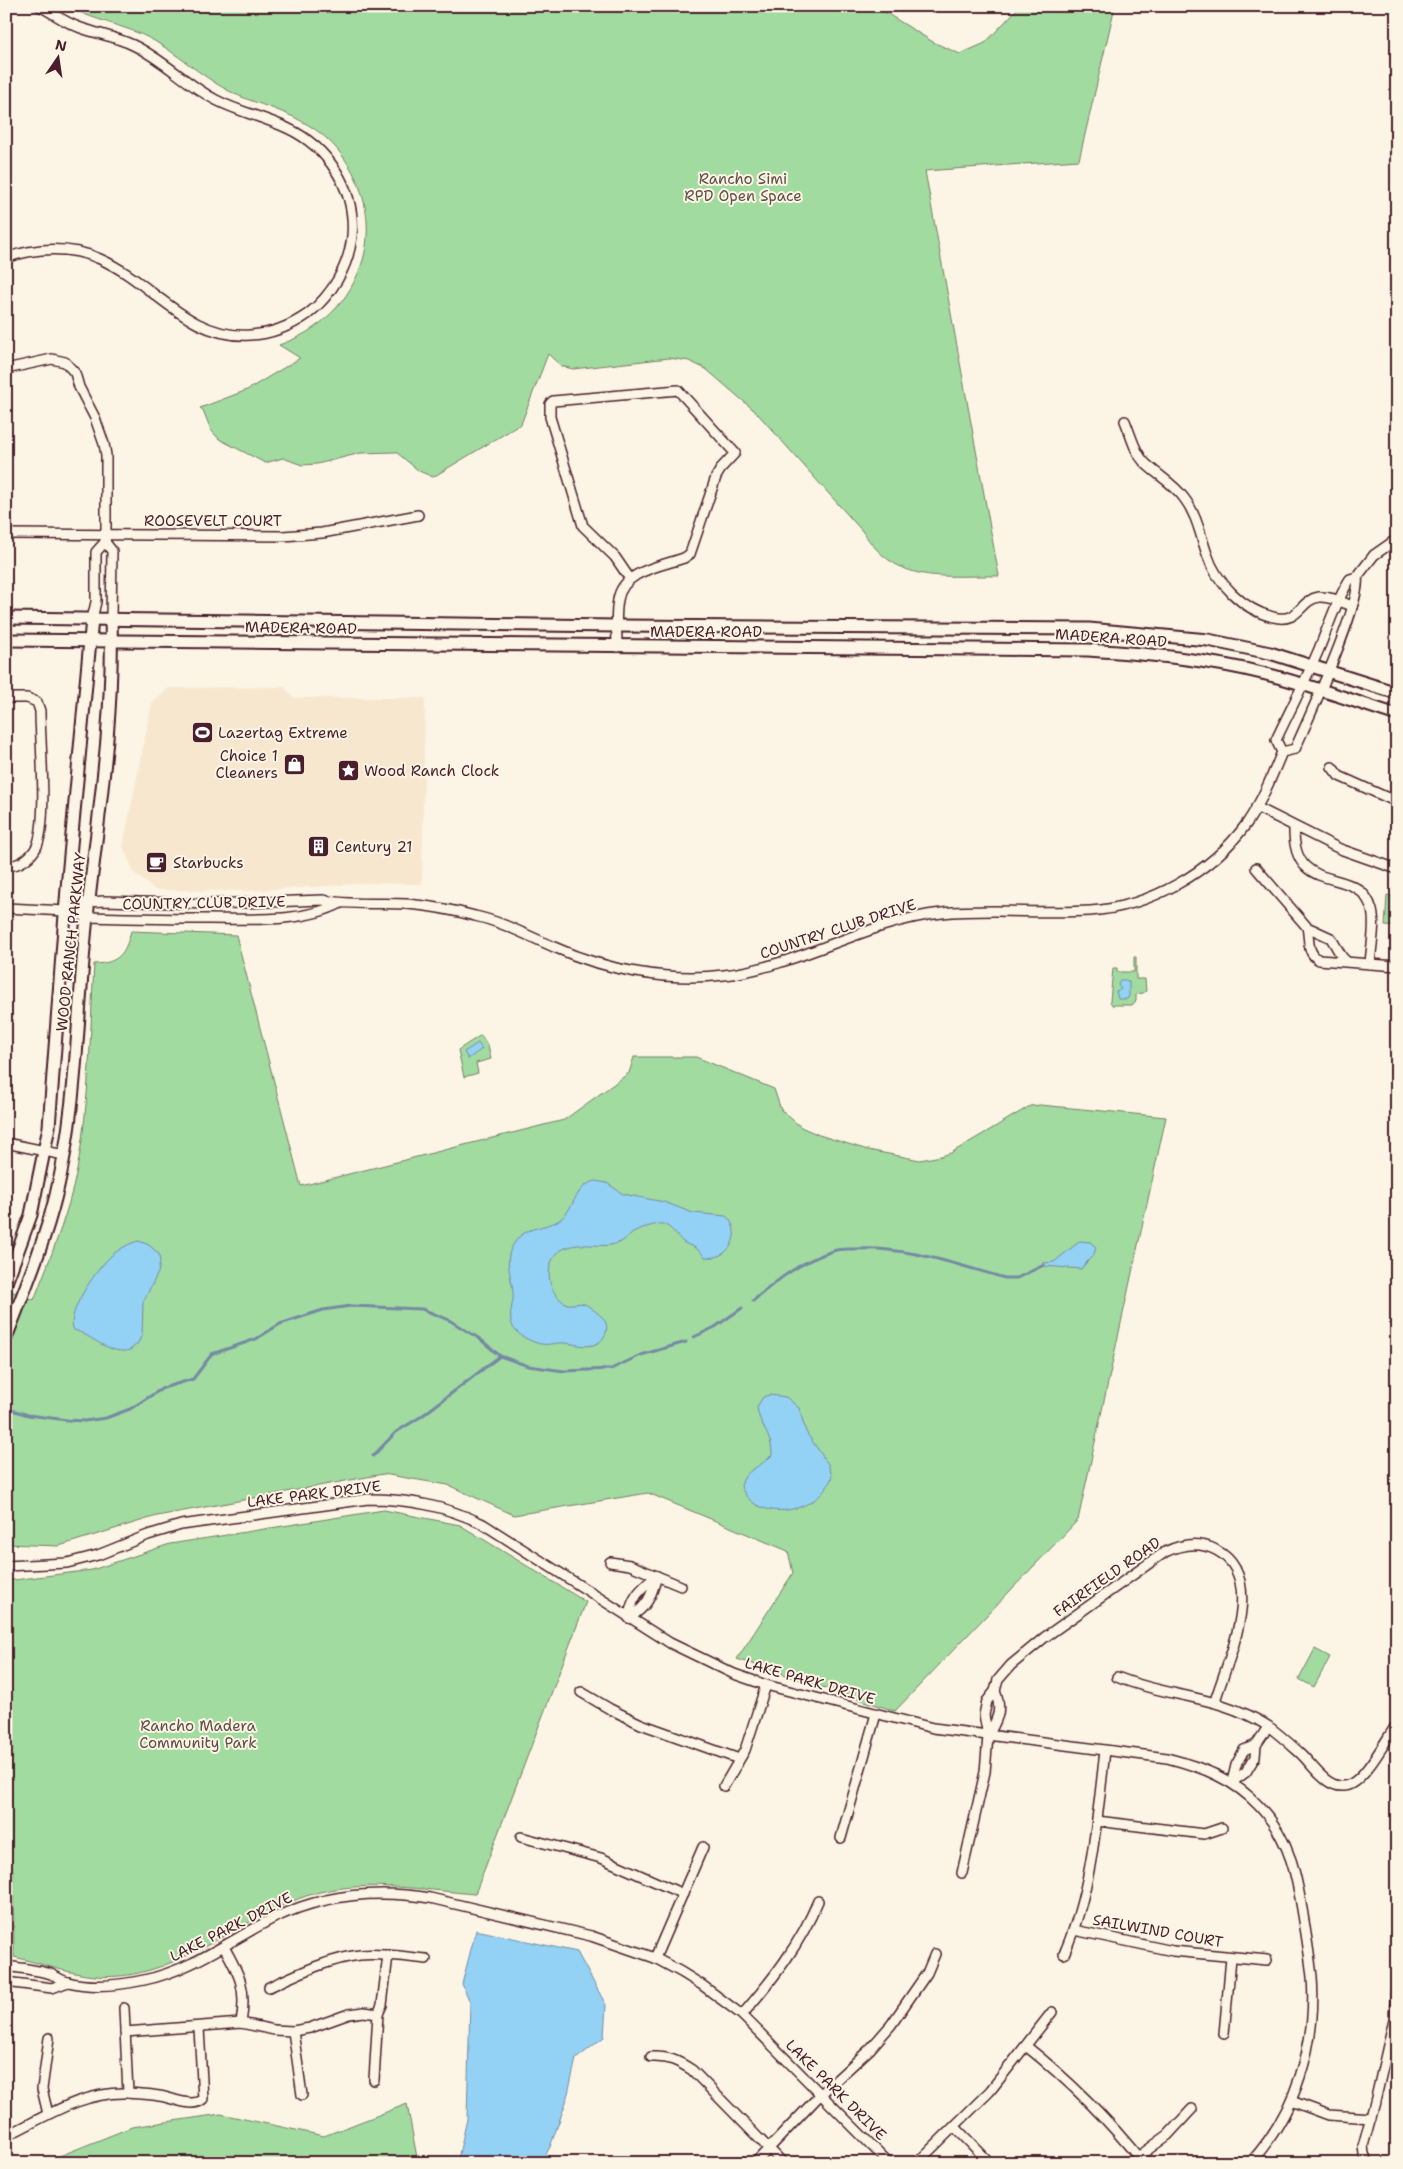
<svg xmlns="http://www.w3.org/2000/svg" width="1403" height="2169" viewBox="0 0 1403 2169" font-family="'Shantell Sans',sans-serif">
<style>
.built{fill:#f7e7cf}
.green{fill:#a1dba0;stroke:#767d66}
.water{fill:#93d2f4;stroke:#768aa4}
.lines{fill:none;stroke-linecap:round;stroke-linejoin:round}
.stream{stroke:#768aa4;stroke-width:3}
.minor-casing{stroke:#4a1f2b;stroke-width:12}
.major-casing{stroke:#4a1f2b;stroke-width:15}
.minor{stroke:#fcf5e5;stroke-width:9}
.major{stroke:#fcf5e5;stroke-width:11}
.labels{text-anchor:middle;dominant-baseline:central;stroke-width:4;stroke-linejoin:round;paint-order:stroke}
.park-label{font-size:15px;fill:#604e48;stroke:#fcf5e5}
.street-label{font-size:15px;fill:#4a1f2b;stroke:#fcf5e5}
.poi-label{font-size:15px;fill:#4a1f2b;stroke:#fcf5e5;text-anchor:start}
</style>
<rect width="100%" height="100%" fill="#fcf5e5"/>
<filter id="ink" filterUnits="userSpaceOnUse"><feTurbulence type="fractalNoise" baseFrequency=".02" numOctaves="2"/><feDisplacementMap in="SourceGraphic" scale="10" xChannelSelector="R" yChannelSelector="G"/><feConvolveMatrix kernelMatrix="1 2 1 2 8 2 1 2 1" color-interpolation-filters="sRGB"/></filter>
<g filter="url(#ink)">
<path class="built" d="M284,687L294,698H425L422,884L373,883L248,891L155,890L134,873L123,846L152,702L169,688Z"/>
<g class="green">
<path d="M67,6H875L933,42L960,54L985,43L1020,6H1115L1079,160L925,171L999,576C943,575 898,586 863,532L756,412L706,369L689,361L669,358L573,369L561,366L548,354L521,424L433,477L419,471L396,452L361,453L317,464L302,465L283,458L265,463L219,439L211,430L203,410L200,408L247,390L300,358L279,345C320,331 350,302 363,260C378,207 352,148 303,122C279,108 251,103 227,90C200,75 178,54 151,39C125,25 94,21 67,6Z"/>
<path d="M1387,895L1397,897V927L1385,926Z"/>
<path d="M131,931L236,935L301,1186L564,1120L629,1073L634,1057H696L774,1089L781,1110L801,1127L819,1135L868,1150L920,1160L941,1156L951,1153L1030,1106L1040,1105L1166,1117L1078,1520L895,1711L737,1659L793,1573L788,1551L648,1493L514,1515L448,1485L383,1474L157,1516L59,1546L6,1544V1289L34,1300C50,1258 68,1215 77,1170C90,1103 90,1032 94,964C119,963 125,954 131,931Z"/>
<path d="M1134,957H1136V979H1145L1146,991L1143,993L1136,994V1001L1132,1005H1112L1110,1001L1113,968H1117V972H1134Z"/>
<path d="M481,1035L488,1046L491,1059L476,1063L478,1073L464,1077L458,1050Z"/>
<path d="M384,1510L460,1525L586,1602L475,1894C423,1890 371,1880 320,1892C244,1911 176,1984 95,1976C69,1974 40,1963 14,1957L13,1872L6,1832V1581L92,1570L170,1544Z"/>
<path d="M1315,1649L1330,1657L1314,1687L1299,1679Z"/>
<path d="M407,2104L418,2163H42L132,2127L221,2114L324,2136Z"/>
</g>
<g class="water">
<path d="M1120,980H1126L1129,982V996L1127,999H1118L1116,991L1121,989L1118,985Z"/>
<path d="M478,1043L482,1049L468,1059L464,1052Z"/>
<path d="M595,1181L607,1183L623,1194L664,1202L693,1213L726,1216C745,1233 728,1262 705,1257C702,1254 700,1251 697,1249C693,1246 687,1245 683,1242C676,1236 672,1227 663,1224C658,1223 638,1229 633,1232C629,1235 626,1239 621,1242C604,1250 585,1241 568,1247C542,1255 544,1293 567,1304C574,1305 582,1301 588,1306C593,1309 599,1314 603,1318C611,1327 605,1342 593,1345C582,1348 571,1342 559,1343C550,1344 544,1346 534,1342C526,1339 517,1334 513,1327C507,1315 514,1305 513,1293C512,1275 502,1259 515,1242C528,1223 551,1230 564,1216C575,1204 577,1185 595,1181Z"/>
<path d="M139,1241L149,1245L159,1254L160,1262L158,1273L143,1302L142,1334L138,1343L130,1350C111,1356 91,1335 74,1330C64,1314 99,1266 112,1255C118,1250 131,1242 139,1241Z"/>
<path d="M1080,1241L1090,1242L1096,1247L1094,1254L1081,1269L1044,1266L1043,1263L1054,1262Z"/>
<path d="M769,1395L786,1397L799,1408L806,1432L828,1464L832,1476C822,1513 755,1526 741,1486C744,1469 762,1467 772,1455C773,1436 758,1424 757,1407L763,1397Z"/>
<path d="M476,1930L577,1952L606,2005L604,2037L576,2059L566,2102L550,2147L541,2163H457L467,2119L470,2002L462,1984Z"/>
</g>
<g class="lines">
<g class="stream">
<path d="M753,1301C777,1280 801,1261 833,1251C840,1248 848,1249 856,1249C907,1246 957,1265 1005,1278H1017L1044,1265"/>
<path d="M694,1337L715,1327L742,1308"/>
<path d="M6,1408L28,1415L67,1420L85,1421L106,1418L130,1409L163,1388L193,1379L212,1354L256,1339L280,1324L323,1310L351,1306L422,1309L449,1320L480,1339L500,1356L528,1366L564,1371L611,1369L641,1355L686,1342"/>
<path d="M373,1456L396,1432L422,1416L500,1356"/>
</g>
<defs>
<g id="minor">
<path d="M6,258C36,247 71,246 100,259C153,282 187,339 250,335C271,334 291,326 308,314C332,295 349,266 352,236C356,189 328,147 287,128C264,117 239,112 216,100C187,85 163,59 133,45C116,37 98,34 81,28C66,23 54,14 40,6"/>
<path d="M6,369L52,359L65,362L75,373L79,387L95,418L104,444L106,455V534L105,542L96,552V602L92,619"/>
<path d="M1125,421C1131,435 1134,451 1144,462C1157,475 1173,483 1184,498C1197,515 1200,534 1207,554C1216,582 1243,610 1273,617C1300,624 1299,600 1319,597C1330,596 1342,602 1352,606"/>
<path d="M6,534L283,536L322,533L418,515"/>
<path d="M105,542L112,551L111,619"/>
<path d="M617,647C617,632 615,615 618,600C622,571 661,566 684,558L690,554L716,477L722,467L735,453L678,390L553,401L550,404V417L583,526L615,557L630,579"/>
<path d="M6,698H27L37,702L40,711C40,742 48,820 37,846C31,858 19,866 6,866"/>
<path d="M1282,752L1276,740C1290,710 1306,680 1319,649C1329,625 1336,601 1350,579L1357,577L1374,555L1397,539"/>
<path d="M1282,752L1295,749C1308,720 1363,600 1357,577"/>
<path d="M1332,767L1339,776L1397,802"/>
<path d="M1256,807L1340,849L1397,869"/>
<path d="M1294,827C1292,901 1359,861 1372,910C1376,926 1371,947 1370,964"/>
<path d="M1256,868L1307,927L1331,938L1342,957L1346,961"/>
<path d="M6,908L66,911L87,917C128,918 169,919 209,919C251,919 303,923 341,903"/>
<path d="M66,911L89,902L104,901L211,904L323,900C351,906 379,902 407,904C430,906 453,910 475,916C503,922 528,936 554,947C605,970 668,982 724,975C800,966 866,921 942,913C991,908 1041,914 1090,911C1150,907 1212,872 1247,823C1262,801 1272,776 1282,752"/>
<path d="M1307,927C1310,940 1306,952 1319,960L1397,966"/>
<path d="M6,1143L64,1155"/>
<path d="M610,1562L630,1565L681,1586"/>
<path d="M6,1566L67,1563L98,1555L148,1535L181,1525L368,1499C410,1499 445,1506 483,1524L670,1643L734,1674L766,1685L933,1728L1167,1758C1202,1767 1234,1779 1259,1806C1291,1840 1297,1877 1304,1921C1307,1940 1310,1958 1312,1977C1317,2044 1296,2113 1250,2163"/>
<path d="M629,1618C648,1606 651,1597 657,1576"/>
<path d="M629,1618C631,1597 640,1590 656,1576"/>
<path d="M1117,1677C1168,1698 1218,1694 1268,1726C1279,1734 1290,1744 1300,1753C1312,1764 1326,1788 1344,1786C1363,1785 1386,1739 1397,1724"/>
<path d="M581,1692L610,1709L641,1724L739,1759"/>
<path d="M988,1736C997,1719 1003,1711 995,1691"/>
<path d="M1232,1782L1246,1772L1255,1757L1256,1745L1268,1727"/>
<path d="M1232,1782L1236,1765L1244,1750L1256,1745"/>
<path d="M724,1786L745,1750L766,1685"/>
<path d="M1097,1821L1204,1834L1222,1828"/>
<path d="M521,1837L601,1858L683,1894"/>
<path d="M841,1838L876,1714"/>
<path d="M962,1873L985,1772L988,1736L984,1715L987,1701L995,1691L998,1680L1011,1665L1045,1637L1165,1552C1182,1544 1199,1541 1216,1550C1268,1577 1227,1661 1215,1701"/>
<path d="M1074,1930L1173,1951L1267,1960"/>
<path d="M224,1947C240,1975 247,1989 241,2023"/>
<path d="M1064,1954C1092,1890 1097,1819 1105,1751"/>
<path d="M655,1958L703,1847"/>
<path d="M6,1966C20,1968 38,1970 51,1974C57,1977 62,1981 68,1982C91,1988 121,1985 144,1980C192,1970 230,1940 274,1918C324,1894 375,1889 430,1898L591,1936L655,1958L681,1972L702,1985L742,2015L889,2163"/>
<path d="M6,1982L52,1988L68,1982"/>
<path d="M269,1987C298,1974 328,1959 360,1955C382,1953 405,1957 426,1959"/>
<path d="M124,2008L128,2093"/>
<path d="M742,2015C773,1979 800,1945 818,1901"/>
<path d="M293,2031L302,2095"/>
<path d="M125,2032L241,2023L274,2030L293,2031L310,2028L349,2014L364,2012L378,2014"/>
<path d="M1224,2034L1231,1958"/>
<path d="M1026,2046C1070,2081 1108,2119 1143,2163"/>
<path d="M651,2057C668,2056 678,2061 692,2070L783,2163"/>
<path d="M374,2080L378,2014L382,2005L388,1955"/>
<path d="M1291,2101L1329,2115L1371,2118"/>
<path d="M48,2114L42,2089L49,2038"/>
<path d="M955,2127L990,2163"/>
<path d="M6,2136C45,2117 83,2091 128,2093C138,2094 149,2094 159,2096C171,2097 192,2109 203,2099L199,2028"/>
<path d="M1138,2157L1168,2135L1192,2109"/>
<path d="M755,2163L821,2094L870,2049L891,2025L927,1973L935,1954"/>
<path d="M917,2163L990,2091L1052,2012"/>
<path d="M1368,2163L1364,2154L1363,2146L1375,2102L1394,2019L1397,1973"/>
</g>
<g id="major">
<path d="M6,618L617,626L1089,629L1208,640L1270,653L1397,693"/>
<path d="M6,640L1088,650C1148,654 1207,659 1266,674C1310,685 1353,701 1397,715"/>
<path d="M6,1283L31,1215L49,1127L67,888L92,619"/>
<path d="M6,1338C24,1291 44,1244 56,1195C78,1105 77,1009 87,917C98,818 114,719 111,619"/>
</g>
</defs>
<use href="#minor" class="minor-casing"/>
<use href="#major" class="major-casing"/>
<use href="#minor" class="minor"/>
<use href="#major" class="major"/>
</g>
</g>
<defs>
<symbol id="stadium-square" viewBox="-11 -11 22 22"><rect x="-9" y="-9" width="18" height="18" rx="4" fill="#4a1f2b" stroke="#fcf5e5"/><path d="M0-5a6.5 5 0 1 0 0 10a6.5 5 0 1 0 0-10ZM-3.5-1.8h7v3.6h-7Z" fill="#fff"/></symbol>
<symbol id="shop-square" viewBox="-11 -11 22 22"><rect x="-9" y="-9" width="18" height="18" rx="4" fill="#4a1f2b" stroke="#fcf5e5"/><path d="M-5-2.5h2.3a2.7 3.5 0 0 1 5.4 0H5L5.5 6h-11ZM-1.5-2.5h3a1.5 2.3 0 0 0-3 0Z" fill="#fff"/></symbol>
<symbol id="sight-square" viewBox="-11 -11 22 22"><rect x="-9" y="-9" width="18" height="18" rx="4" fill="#4a1f2b" stroke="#fcf5e5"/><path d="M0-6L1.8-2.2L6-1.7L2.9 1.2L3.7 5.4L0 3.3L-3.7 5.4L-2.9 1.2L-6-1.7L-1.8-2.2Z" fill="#fff"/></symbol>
<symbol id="building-square" viewBox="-11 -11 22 22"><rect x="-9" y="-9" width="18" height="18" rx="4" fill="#4a1f2b" stroke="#fcf5e5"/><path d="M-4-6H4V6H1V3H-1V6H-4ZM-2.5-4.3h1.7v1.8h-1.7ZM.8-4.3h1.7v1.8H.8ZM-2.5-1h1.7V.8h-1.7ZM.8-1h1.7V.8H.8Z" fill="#fff"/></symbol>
<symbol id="cafe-square" viewBox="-11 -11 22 22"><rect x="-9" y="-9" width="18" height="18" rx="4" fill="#4a1f2b" stroke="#fcf5e5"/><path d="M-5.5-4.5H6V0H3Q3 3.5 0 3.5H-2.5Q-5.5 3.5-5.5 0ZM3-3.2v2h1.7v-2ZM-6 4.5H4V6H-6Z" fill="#fff"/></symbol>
</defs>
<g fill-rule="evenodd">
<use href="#stadium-square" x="190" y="720" width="25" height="25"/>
<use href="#shop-square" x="282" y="752" width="25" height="25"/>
<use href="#sight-square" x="336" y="758" width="25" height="25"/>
<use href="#building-square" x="306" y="834" width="25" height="25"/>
<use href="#cafe-square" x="144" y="850" width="25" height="25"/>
</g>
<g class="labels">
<g class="park-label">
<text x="743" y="179">Rancho Simi<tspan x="743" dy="17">RPD Open Space</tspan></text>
<text x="198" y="1726">Rancho Madera<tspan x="198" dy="17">Community Park</tspan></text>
</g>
<g class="street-label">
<text x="213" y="521">ROOSEVELT COURT</text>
<text transform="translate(301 628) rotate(1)">MADERA ROAD</text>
<text x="706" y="632">MADERA ROAD</text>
<text transform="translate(1111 638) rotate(4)">MADERA ROAD</text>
<text transform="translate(204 903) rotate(-1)">COUNTRY CLUB DRIVE</text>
<text transform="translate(838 929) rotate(-18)">COUNTRY CLUB DRIVE</text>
<text transform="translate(71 942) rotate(-84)">WOOD RANCH PARKWAY</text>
<text transform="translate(314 1494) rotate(-7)">LAKE PARK DRIVE</text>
<text transform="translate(1107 1577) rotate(-35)">FAIRFIELD ROAD</text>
<text transform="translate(810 1681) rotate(16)">LAKE PARK DRIVE</text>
<text transform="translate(231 1927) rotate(-27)">LAKE PARK DRIVE</text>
<text transform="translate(1158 1931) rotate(10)">SAILWIND COURT</text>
<text transform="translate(836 2090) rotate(45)">LAKE PARK DRIVE</text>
</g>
<g class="poi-label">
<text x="218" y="733">Lazertag Extreme</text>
<text x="278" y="756" text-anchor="end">Choice 1<tspan x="278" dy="17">Cleaners</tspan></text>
<text x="364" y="771">Wood Ranch Clock</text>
<text x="335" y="847">Century 21</text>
<text x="173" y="863">Starbucks</text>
</g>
</g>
<rect width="1403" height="2169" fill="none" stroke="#fcf5e5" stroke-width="25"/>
<rect x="12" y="12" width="1378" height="2144" fill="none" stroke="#4a1f2b" stroke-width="2" filter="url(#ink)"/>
<g transform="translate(58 58) rotate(13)" stroke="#fcf5e5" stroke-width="4" paint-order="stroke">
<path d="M0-4L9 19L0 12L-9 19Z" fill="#4a1f2b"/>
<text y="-8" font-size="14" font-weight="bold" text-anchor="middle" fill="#4a1f2b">N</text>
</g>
</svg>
